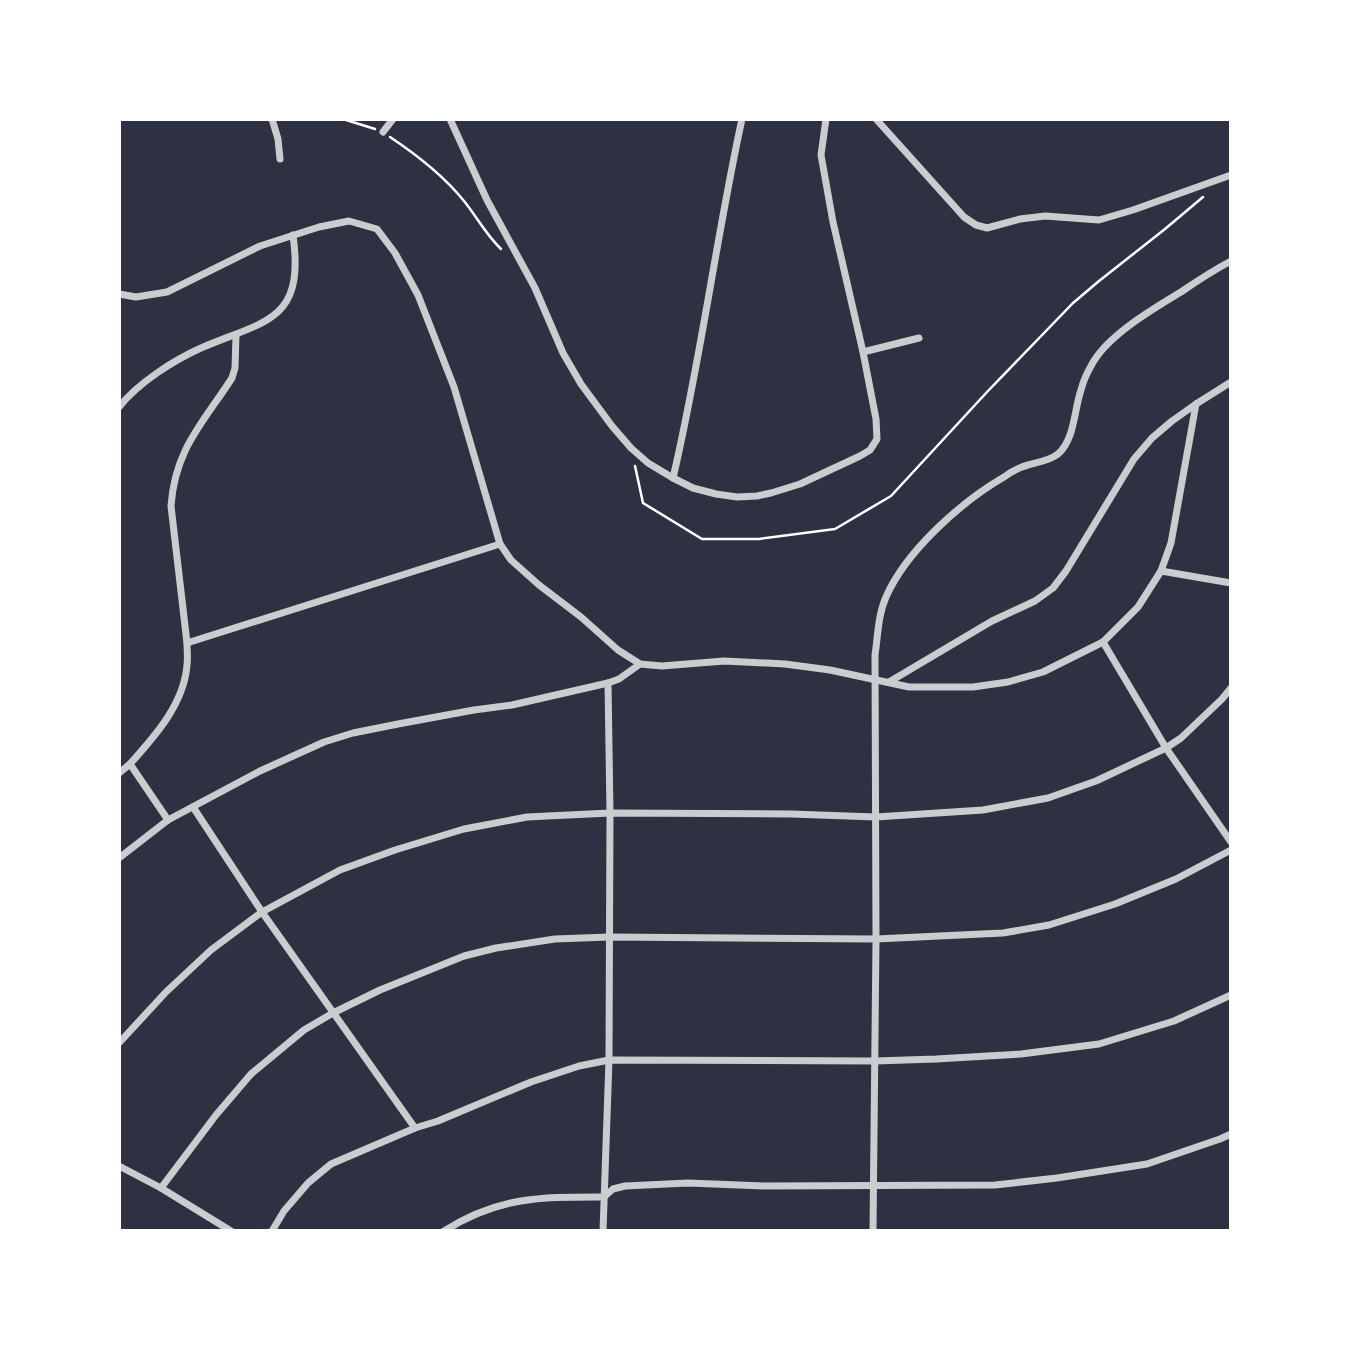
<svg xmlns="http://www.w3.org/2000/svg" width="1350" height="1350" viewBox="0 0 1350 1350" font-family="'Fira Sans',sans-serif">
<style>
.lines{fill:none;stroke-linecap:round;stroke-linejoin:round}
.path{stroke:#fff;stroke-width:2.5}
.minor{stroke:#caccd0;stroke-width:7}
</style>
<rect width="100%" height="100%" fill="#2d3142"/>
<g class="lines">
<g class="path">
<path d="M343,119L375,129"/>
<path d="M390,137C417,155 444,176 464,201C477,217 486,235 501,249"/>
<path d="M635,466L643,503L702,539H759L835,529L891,496L987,392L1073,303L1099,281L1165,229L1203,197"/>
</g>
<g class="minor">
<path d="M272,119L278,139L280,159"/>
<path d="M450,119L487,200L535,288L563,353L581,384L612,426L631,448L648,463L673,478L693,488L716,494L737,497L757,496L771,493L800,484L860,456L870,450L877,439L876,419L863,352L833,222L821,155L826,119"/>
<path d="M876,119L964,217L976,225L987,228L1020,219L1045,216L1099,220L1133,210L1231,175"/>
<path d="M383,132L393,119"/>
<path d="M119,294L136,297L167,292L260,246L319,227L349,221L377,229L395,253L418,295L454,387L500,544L511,560L539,585L581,617L618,650L640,664L662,666L724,661L785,664L830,670L909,687H973L1008,682L1043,672L1103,642L1138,607L1161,571L1171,543L1196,404L1231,382"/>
<path d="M863,352L919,338"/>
<path d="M119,407C138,383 174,360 201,348C266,320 305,322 293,235"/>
<path d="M673,478C701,359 716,238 742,119"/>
<path d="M1161,571L1231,583"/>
<path d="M1103,642L1166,748L1231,842"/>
<path d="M187,643L500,544"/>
<path d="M889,682L992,621L1035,601L1053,588L1066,571L1134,459L1152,438L1172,421L1196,404"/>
<path d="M119,773L130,764"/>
<path d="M193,807L262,912L415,1128"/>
<path d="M168,820L130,764C155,736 184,704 187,665C188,658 187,650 187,643L171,506C175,449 203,423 232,378L235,368L236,335"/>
<path d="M119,858L168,820L260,771L324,742L353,733L398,724L474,710L512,705L608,683L619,679L640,664"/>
<path d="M119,1043L166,992L211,950L262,912L340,870L395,850L464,829L527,817L610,813L791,814L876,817L983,810L1048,798L1096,781L1166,748L1181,738L1222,699L1231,688"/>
<path d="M119,1166L161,1188L231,1231"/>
<path d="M161,1188L216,1115L251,1074L304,1030L333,1013L380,990L464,956L496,948L555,939L609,937L876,939L1003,933L1049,925L1115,904L1176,879L1231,850"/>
<path d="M272,1231L284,1211L308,1183L331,1164L415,1128L438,1121L531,1082L579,1066L609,1060L875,1061L936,1059L1021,1054L1099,1044L1174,1021L1231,995"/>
<path d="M444,1231C499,1196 542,1197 604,1197L613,1189L625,1186L688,1183L764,1186L995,1185L1057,1178L1147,1164L1220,1139L1231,1134"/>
<path d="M603,1231L609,1060L610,813L608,683"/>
<path d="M873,1231L876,939L875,655C878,635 878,615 886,597C906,551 961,502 1004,477C1011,472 1020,467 1028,465C1038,462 1049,461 1058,454C1075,439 1074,410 1081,390C1083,382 1087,373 1091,366C1106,336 1153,309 1181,292C1197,281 1214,270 1231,261"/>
</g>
</g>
<rect width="1350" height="1350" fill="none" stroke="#ffffff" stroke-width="242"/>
</svg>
